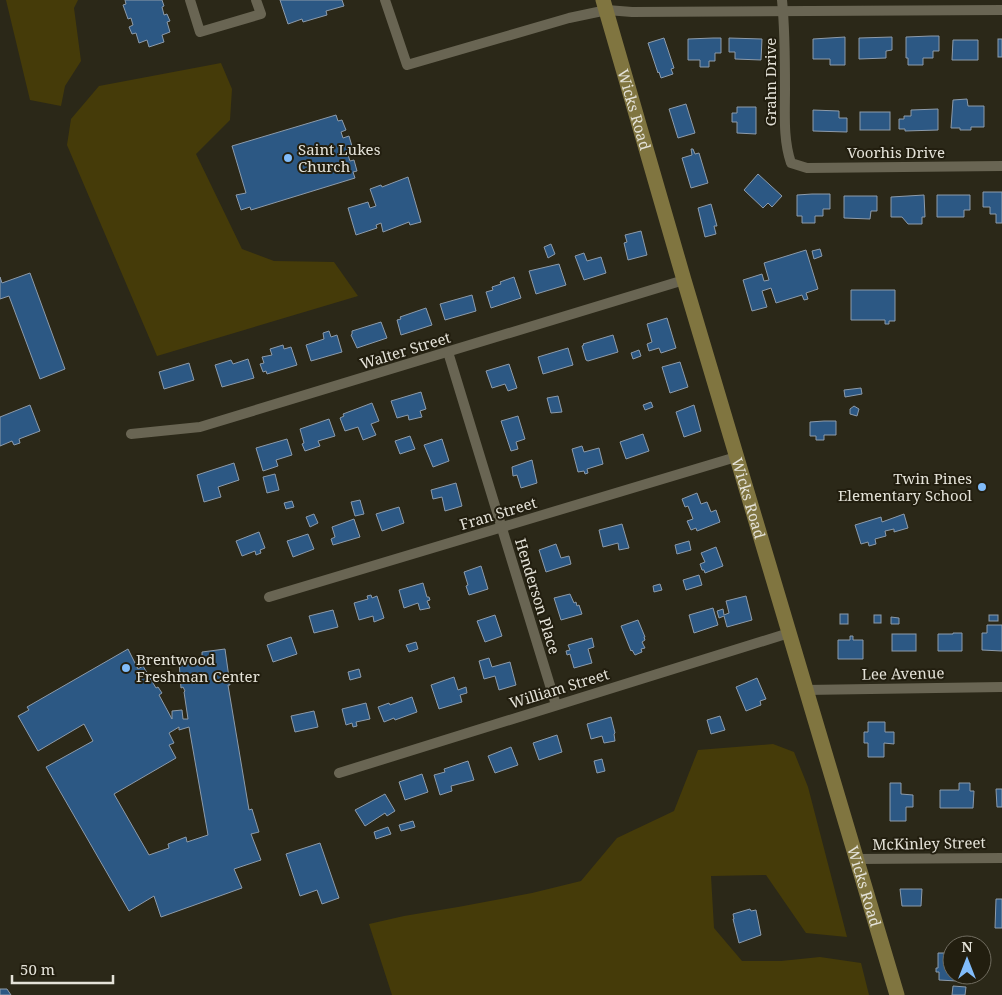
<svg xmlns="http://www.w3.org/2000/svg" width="1002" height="995" viewBox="0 0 1002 995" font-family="'Noto Serif',serif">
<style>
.green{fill:#453b09}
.building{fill:#2c5884;stroke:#8d9baa;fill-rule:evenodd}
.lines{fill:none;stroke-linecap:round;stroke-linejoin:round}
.street{stroke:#696553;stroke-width:10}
.secondary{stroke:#807540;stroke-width:15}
.poi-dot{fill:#81bcfa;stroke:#221e0f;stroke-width:2}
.labels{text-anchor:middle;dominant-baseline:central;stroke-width:4;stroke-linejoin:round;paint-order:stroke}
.street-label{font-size:15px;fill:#e4e2d8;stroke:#221e0f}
.poi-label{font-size:15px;fill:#e4e2d8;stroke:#221e0f;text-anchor:start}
</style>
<rect width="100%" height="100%" fill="#2b2818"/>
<g class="green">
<path d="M6,0H78L74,8L81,61L65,86L61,106L30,100Z"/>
<path d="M221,63L232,89L230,120L196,154L242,249L274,261L334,262L358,296L157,356L67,145L71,119L99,86Z"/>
<path d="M773,744L794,752L808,787L847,937L806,933L766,875L711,876L714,928L742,961H781L820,957L861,963L869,995H392L369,924L404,916L458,907L532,893L581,881L617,838L674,811L698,750Z"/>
</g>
<g class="building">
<path d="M125,0H162L164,6L162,7L164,15L167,14L170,21L167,22L170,32L162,35L164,42L149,47L147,40L139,43L136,33L132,34L129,27L133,25L131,18L128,19L123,5L126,4Z"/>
<path d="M280,0H342L344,6L326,11L327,15L303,22L302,19L288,24Z"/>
<path d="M931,36H939V51H933V58H923V65H908V58H906V37Z"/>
<path d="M845,37V65H830V59H813V39Z"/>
<path d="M892,37V50L886,51V58L859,59V38Z"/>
<path d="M664,38L674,68L671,69L673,74L661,78L659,72L658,73L648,43Z"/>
<path d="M713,38H721V53H715V61H709V67H700V60H688V39Z"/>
<path d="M729,38L762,39L761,60L735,59V52H729Z"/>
<rect x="998" y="39" width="4" height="18"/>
<path d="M953,40H978V60H952Z"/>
<path d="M967,99L968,106H984V127H971V130H960V128H951L953,100Z"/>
<path d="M686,104L695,133L678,138L669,109Z"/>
<path d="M737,107H756V134L737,133V122H732V113H737Z"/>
<path d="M938,109V130L905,131V129H899V119H904V116H911V110Z"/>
<path d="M813,110L839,111V118H847V132L813,131Z"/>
<rect x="860" y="112" width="30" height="18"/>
<path d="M336,115L338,121L342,120L346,130L341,132L343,138L349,136L354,153L348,155L350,161L354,160L357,171L353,172L355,178L251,210L250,207L241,210L236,195L246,193L232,146Z"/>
<path d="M691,149H693L695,154L699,153L708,183L691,188L682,158L692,155Z"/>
<path d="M758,174L782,196L772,207L768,203L763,208L744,190Z"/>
<path d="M408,177L421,222L410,225L409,222L383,232L381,223L376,225L377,228L356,235L348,208L368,202L370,208L376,206L370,189L381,185L382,187Z"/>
<path d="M983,192H1002V223H996V214H990V207H983Z"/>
<path d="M812,194H830V209H823V216H815V223H802V216H797V195Z"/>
<path d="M924,195L925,217H922V224H908L902,217H891V197Z"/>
<path d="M937,195H970V210H964V217H937Z"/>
<path d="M844,196H877V211H871L870,219L844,218Z"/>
<path d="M711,204L717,226H714L716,234L705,237L698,208Z"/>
<path d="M641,231L647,255L628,260L624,243L627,242L625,235Z"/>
<path d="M551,244L555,254L548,258L544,247Z"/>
<path d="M820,249L822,256L814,259L812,251Z"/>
<path d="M806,250L818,289L806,293L808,299L804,300L802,295L776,303L771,288L762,291L767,307L752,311L743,280L762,274L764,281L769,280L764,263Z"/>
<path d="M584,253L587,261L601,257L606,273L584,280L575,256Z"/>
<path d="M559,264L566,285L536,294L529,271Z"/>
<path d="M30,273L65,369L40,379L9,296L0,299V277L2,283Z"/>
<path d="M514,277L521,298L491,308L486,292L493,290L492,287L501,284L500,282Z"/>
<path d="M851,290H895V321H889V324H885V320H851Z"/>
<path d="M472,295L476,311L445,320L440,304Z"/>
<path d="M426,308L432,325L401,335L397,320L401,319L400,317Z"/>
<path d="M667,318L676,348L661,353L659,348L649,351L647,344L652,342L647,324Z"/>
<path d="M381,322L387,338L357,348L351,335L352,334V331Z"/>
<path d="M329,331L331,337L337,335L342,352L311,361L306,345L324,339L323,333Z"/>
<path d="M613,335L618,352L588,361L586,360L582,346L584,345L583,344Z"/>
<path d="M283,345L284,349L291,347L297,365L267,374L266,371L263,372L260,364L264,363L262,357L272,355L270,349Z"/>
<path d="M568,348L573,365L543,374L538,357Z"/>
<path d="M639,350L641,356L633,359L631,353Z"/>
<path d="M248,359L254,378L222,387L215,365L231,360L233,364Z"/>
<path d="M680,362L688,387L670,393L662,367Z"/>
<path d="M189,363L194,380L164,389L159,372Z"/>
<path d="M509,364L517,388L508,391L505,384L492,388L486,371Z"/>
<path d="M861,388L862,394L845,397L844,390Z"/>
<path d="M421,392L426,409L420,411L422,417L409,420L408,415L397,418L391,401Z"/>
<path d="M558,396L562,412L551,413L547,398Z"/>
<path d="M651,402L653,407L645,410L643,405Z"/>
<path d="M372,403L379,421L371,424L376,435L363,440L358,427L345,431L340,418L344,416L343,414Z"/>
<path d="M30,405L40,431L19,439L20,443L14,445L12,441L0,446V417Z"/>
<path d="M694,405L701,431L684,437L676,412Z"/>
<path d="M854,406L859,409L857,416L850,414V409Z"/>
<path d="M518,416L525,439L516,442L518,449L511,451L501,421Z"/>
<path d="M329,419L335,436L318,441L320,446L305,451L302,444L304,443L300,429Z"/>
<path d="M824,421H836V435H824V440H816V436H810V422Z"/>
<path d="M643,434L649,451L626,459L620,442Z"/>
<path d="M410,436L415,449L400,454L395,441Z"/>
<path d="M287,439L292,455L276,460L278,466L263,471L256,448Z"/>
<path d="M442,439L449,461L433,467L424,445Z"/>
<path d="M582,446L584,452L599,448L603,464L587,469L588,473L585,474L584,471L578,472L572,449Z"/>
<path d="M532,460L537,483L521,488L517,475L513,476L512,467Z"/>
<path d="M234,463L239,480L218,487L221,497L204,502L197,475Z"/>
<path d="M275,474L279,490L267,493L263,477Z"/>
<path d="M456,483L462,506L445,511L442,497L433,499L431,490Z"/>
<path d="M697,493L701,504L707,502L711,512L716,510L720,522L697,531L696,528L691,530L687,521L693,519L688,506L685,507L682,499Z"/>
<path d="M360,500L364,514L355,516L351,502Z"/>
<path d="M292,501L294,507L286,509L284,503Z"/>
<path d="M399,507L404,523L382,531L376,514Z"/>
<path d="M314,514L318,523L310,527L306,517Z"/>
<path d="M904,514L908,528L894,532V529L885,531L886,536L875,539L876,544L869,546L868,542L861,544L855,525L881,517L882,522Z"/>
<path d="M354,519L360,537L333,545L331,539L335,537L332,527Z"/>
<path d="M622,524L629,548L619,550L618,543L603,547L599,530Z"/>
<path d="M259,532L265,548L260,550L261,553L256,555L255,551L242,556L236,541Z"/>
<path d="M308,534L314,549L293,557L287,541Z"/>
<path d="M689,541L691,550L677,554L675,545Z"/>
<path d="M556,544L561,558L569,556L571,564L546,572L539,550Z"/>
<path d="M716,547L723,566L705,573L704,570H702L700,564L705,562L701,553Z"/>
<path d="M481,566L488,589L469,595L466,586L468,585L464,572Z"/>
<path d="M699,575L702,585L686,590L683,580Z"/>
<path d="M423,583L427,597H429L430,600L427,601L430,608L420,610L418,603L404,608L399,590Z"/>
<path d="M660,584L662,590L654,592L653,586Z"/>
<path d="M570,594L574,603L576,602L577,606L579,605L582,614L561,620L554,598Z"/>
<path d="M371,595L372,598L377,596L384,618L374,622L373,616L359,620L354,603L368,599L367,596Z"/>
<path d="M746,596L752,620L727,627L724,616L719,618L717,611L723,609L724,615L729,613L726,601Z"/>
<path d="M713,608L718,625L694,633L689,615Z"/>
<path d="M333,610L338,627L314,633L309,616Z"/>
<rect x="840" y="614" width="8" height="10"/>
<path d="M495,615L502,636L485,642L477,621Z"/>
<rect x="874" y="615" width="7" height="8"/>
<rect x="989" y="615" width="9" height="6"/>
<path d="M891,617L899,618V624H891Z"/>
<path d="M638,620L645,637H644L645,640L642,642L645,648L641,649L642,652L635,655L632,650L631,651L621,626Z"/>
<path d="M987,625H1002V651L982,650V633H987Z"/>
<path d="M953,633H962V651H938V634H953Z"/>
<rect x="892" y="634" width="24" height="17"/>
<path d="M850,636H853V640H863V659H838V640H850Z"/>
<path d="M291,637L297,654L273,662L267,645Z"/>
<path d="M592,638L594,647L588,649L592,663L574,668L570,654L567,655L566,651L570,650L568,645Z"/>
<path d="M416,642L418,649L409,652L406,645Z"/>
<path d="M128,649L138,669L143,666L156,688L158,687L162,693L159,695L172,719V711L182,710L183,719H188L184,692L185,691L183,687L181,688L179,662L202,659V652L225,649L230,685H228L249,810L252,809L259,832L251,834L261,860L234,869L242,888L161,917L154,896L129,911L46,767L93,741L84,724L38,751L18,716L29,710L27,707ZM179,727V730L189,727L208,835L187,842L186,837L168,844L169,848L149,855L114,794L176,758L169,745L174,743L169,733Z"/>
<path d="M489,658L492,667L510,662L516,685L499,690L495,676L484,679L479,661Z"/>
<path d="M359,669L361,677L350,680L348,672Z"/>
<path d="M454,677L458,690L466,687L467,693L460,695L462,702L439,709L431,685Z"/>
<path d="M757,678L766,699L760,701L761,705L746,711L736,687Z"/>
<path d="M412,697L417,712L395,720L394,718L384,722L378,707L389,703L390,705Z"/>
<path d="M366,703L370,719L356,722L357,726L353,727L352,723L346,725L342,709Z"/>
<path d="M314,711L318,727L295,732L291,716Z"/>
<path d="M720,716L725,730L711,734L707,720Z"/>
<path d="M611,717L615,733L614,734L615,741L604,743L602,736L591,739L587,724Z"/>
<path d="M868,722H885V732H894V744L884,743V757H868V743H864V732H868Z"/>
<path d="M557,735L562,752L539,760L533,743Z"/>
<path d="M511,747L518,765L495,773L488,756Z"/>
<path d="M602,759L605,771L597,773L594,761Z"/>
<path d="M468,761L474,780L451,786L452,791L440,795L434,775L445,772L444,769Z"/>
<path d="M422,774L428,792L405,800L399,782Z"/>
<path d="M890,783H901V794L913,795V807H906V821H890Z"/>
<path d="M959,783H970V791H974L973,808H940V790H959Z"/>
<path d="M996,789H1002V807H997Z"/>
<path d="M385,794L395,811L387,816L385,813L365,826L355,810Z"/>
<path d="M413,821L415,827L401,831L399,825Z"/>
<path d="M388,827L391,834L376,839L374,832Z"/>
<path d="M320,843L339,898L322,904L317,890L300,896L286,854Z"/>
<path d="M900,889H922L921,906H902Z"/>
<path d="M996,899H1002V928H995Z"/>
<path d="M750,909L751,911L756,910L761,935L739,943L733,919H734L733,914Z"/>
<path d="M950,952H952V975H958L957,981L939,980V972H936V968H938V953H950Z"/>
<path d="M953,986L966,987L965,995H952Z"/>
<path d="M0,989H7L11,995H0Z"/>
</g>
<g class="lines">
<g class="street">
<path d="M190,0L200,32L261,14L256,0"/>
<path d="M385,0L407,65L569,18L607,10L632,12L1002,10"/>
<path d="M782,0C785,30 785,59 785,89C785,114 783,139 791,163L807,168L1002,166"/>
<path d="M448,352L556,705"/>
<path d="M131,434L200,427L684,280"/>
<path d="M269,597L736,457"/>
<path d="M805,690L1002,687"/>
<path d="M339,773L789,633"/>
<path d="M857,859L1002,858"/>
</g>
<path class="secondary" id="s1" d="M603,0L684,280L897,995"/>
</g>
<g class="poi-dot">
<circle cx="288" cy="158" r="5"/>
<circle cx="982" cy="487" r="5"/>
<circle cx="126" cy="668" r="5"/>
</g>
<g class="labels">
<g class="street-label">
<text transform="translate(770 82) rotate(-90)">Grahn Drive</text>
<text stroke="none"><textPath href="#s1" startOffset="114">Wicks Road</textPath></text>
<text x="896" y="152">Voorhis Drive</text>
<text transform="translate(405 350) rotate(-17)">Walter Street</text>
<text stroke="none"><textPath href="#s1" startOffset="519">Wicks Road</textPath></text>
<text transform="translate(498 513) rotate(-17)">Fran Street</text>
<text transform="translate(538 596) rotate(73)">Henderson Place</text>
<text transform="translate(903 673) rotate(-1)">Lee Avenue</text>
<text transform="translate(559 688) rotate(-17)">William Street</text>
<text transform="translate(929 843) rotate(-1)">McKinley Street</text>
<text stroke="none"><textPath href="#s1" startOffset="924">Wicks Road</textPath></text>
</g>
<g class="poi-label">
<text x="298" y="149">Saint Lukes<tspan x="298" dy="17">Church</tspan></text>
<text x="972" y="478" text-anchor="end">Twin Pines<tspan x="972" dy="17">Elementary School</tspan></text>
<text x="136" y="659">Brentwood<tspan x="136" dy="17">Freshman Center</tspan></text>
</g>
</g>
<g transform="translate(967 960)"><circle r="24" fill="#221e0f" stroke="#706c5f"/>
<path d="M0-4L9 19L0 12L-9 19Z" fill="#81bcfa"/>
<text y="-8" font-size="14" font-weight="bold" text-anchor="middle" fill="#e4e2d8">N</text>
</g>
<path d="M12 975v8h101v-8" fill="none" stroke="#e4e2d8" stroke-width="2.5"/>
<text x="20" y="975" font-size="15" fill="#e4e2d8" stroke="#221e0f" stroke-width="4" paint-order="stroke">50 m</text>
</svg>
